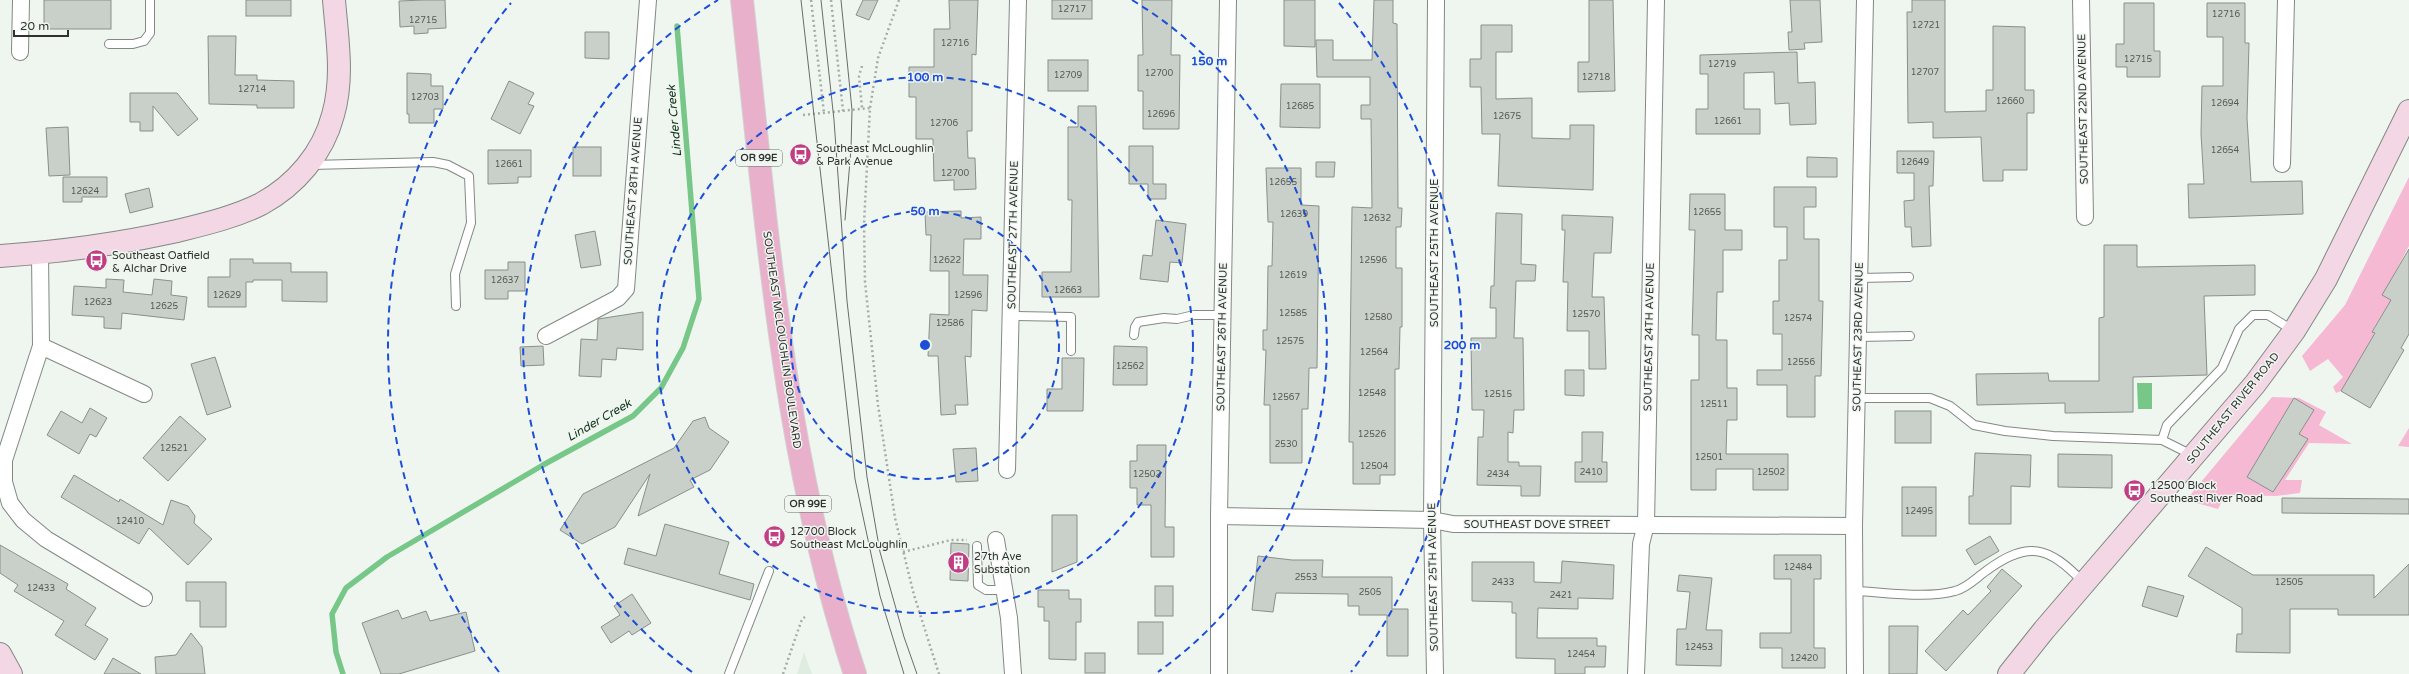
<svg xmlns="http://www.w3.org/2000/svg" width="2409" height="674" viewBox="0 0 2409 674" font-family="'Varela Round',sans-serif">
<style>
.built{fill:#dfede1}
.green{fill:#f5b9d3}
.water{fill:#77c789}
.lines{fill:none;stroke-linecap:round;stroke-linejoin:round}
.stream{stroke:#77c789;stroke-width:5.5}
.building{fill:#c9d0ca;stroke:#89908a}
.lane-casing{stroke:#828983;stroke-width:10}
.street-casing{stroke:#828983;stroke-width:18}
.secondary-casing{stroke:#828983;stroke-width:24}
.primary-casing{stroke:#d1d2d1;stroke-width:24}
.path{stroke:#a6aba7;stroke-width:2.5;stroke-dasharray:2 3;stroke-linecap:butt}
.lane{stroke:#fff;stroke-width:8}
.street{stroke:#fff;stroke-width:16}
.secondary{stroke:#f3d7e5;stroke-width:22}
.primary{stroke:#e8b0ca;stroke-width:22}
.tram{stroke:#686c69;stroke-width:1}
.ring{fill:none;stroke:#1d4ed8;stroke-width:2;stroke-dasharray:7 5}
.labels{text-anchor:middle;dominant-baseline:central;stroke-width:3;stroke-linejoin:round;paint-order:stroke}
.number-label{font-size:9px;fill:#565a56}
.shield{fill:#eff6f0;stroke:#696d6a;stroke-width:1}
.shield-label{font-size:10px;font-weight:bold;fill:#303230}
.street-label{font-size:11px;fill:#303230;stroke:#eff6f0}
.poi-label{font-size:11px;fill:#303230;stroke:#eff6f0;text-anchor:start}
.water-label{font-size:12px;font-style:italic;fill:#103119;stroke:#eff6f0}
.centre{fill:#1d4ed8;stroke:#eff6f0;stroke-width:2}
.ring-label{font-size:12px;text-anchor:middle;font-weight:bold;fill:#1d4ed8;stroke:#eff6f0;stroke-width:3;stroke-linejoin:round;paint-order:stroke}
</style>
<rect width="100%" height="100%" fill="#eff6f0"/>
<path class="built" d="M804,652L812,674H797Z"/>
<g class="green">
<path d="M2409,177V246L2383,295L2391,300L2372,331L2375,333L2341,391L2336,393L2333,387L2343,377L2328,359L2310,371L2302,356L2345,305Z"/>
<path d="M2272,397L2299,398L2326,412L2319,425L2352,444L2309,443L2285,480H2302L2300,493L2276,496L2225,495L2218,509L2186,500Z"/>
<path d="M2409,428V447L2398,446Z"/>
</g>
<path class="water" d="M2137,383H2152V409H2138Z"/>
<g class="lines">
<path class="stream" d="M343,674L336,652L332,614L346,588L387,557L543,465L633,416L661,388L683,348L699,299L677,26"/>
</g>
<g class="building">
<rect x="44" y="0" width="67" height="29"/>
<rect x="246" y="0" width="45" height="16"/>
<path d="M424,0H445L446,28L428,29V33L414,34V26L400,27L399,1Z"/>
<path d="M863,0H878L869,20L856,15Z"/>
<path d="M949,0H978L976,55L972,54V131H967L968,158H975L976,189L954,190V180L934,181L933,139H916V97H909V67H934V29H950Z"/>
<rect x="1052" y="0" width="40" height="19"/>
<path d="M1142,0H1172L1171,55H1180L1179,129H1143V91H1138V55H1143Z"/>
<path d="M1284,0H1315V47L1284,46Z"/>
<path d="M1374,0H1393V23L1397,24L1398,208H1402L1401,227H1396V268H1402V327H1400L1399,369H1395V475H1380V484H1353V442H1349L1352,207L1372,208L1371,119H1361V105H1370V77H1317L1316,40H1333V60H1372Z"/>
<path d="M1589,0H1613L1615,91L1578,92V62H1589Z"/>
<path d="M1790,0H1820L1822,42L1804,43L1805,49L1789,50L1788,32H1792Z"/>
<path d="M1912,0H1945V112L1986,111V90H1993V26L2025,27V90H2034V113H2027V170H2003V181H1983L1981,137L1933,138V122L1908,123L1907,12H1912Z"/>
<path d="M2124,3H2154V51H2160V77H2127V67H2116V44H2124Z"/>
<path d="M2207,3H2245V43H2249L2247,118L2251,182L2302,181L2303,214L2189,218L2188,184H2204L2201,134L2202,86H2223V37H2207Z"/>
<path d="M1481,25H1512V52H1496V99L1532,98V138L1570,139V125H1594L1593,190L1498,186L1500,134H1482L1481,87H1470V59H1481Z"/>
<path d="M585,32H609V59L585,58Z"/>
<path d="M208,36H236L235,75H257V80L294,81V108H257V105L209,104Z"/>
<path d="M1797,52L1798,83L1815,82L1816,124L1790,125L1789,103L1775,104L1774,72L1744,73V109H1760V134H1696V109H1708V74H1700V55Z"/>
<rect x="1048" y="60" width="40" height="31"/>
<path d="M407,73L431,74V86H443V109H434V123H409V114H407Z"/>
<path d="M509,81L534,93L528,104L534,106L520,134L491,119Z"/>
<path d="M1281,84H1320V128L1280,127Z"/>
<path d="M130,93H177L198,119L178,136L153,106V131H140V122H130Z"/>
<path d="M1078,106H1096L1099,297H1042V272H1071L1072,200H1068V127H1078Z"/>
<path d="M68,127L70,175L49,176L46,128Z"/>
<path d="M1129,146H1153V184H1166V199H1148V184H1129Z"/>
<rect x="573" y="147" width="28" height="29"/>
<path d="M488,150H531V177H518V183L488,184Z"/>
<path d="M1897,151H1934L1933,186H1929L1931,246L1912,247L1911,227H1905L1904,201L1914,200V173H1897Z"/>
<path d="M1807,157L1837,158V177H1807Z"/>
<path d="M1316,162H1335L1334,177H1316Z"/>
<path d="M1266,168H1301V205L1319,206L1317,368H1309L1308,409H1302V463H1270V405H1264L1266,350H1263V330H1267L1268,266H1272L1273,222H1268Z"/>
<path d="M63,177H107V197H82V202H63Z"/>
<path d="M1774,187H1816V207H1804V239H1819V301H1823L1821,376H1815V417H1787V385H1757V370H1782V334H1773V301H1779V260H1787V227H1774Z"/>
<path d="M149,188L153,207L130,213L125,194Z"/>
<path d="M1690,194H1725V230H1742V250H1723V292H1717L1716,340H1727V388H1737V420H1727L1726,454H1788V490H1753V469H1716V490H1691V380H1699V335H1692L1695,230H1689Z"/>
<path d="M961,211V218L981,217V239H964L963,275H988L987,311L972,310L971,357L965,356L968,405H955L956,414L941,415L938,356H928L930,314L949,315V271H930L931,235H926L925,212Z"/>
<path d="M1496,213L1522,214L1521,264L1536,265L1535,281H1516L1514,338H1523L1524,410H1514L1513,433L1508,432V462H1519V466H1541L1540,496H1521V486L1477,485L1478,437H1483L1484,410H1472L1471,338H1496V308H1490L1491,286H1494Z"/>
<path d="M1562,215L1613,217L1611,253H1594L1592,297H1604L1606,369H1589V331H1567L1568,282H1563L1565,230H1562Z"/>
<path d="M1156,220L1186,224L1182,263L1170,262L1168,282L1140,279L1143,255L1152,256Z"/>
<path d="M595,231L601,265L581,268L575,235Z"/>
<path d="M2104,245H2137V267L2255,265V295L2204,296L2207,375L2133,377V412L2065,413V403L1977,405L1976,374L2048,373L2049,381H2099V318L2104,317Z"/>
<path d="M2409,249V334L2401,348L2404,350L2370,408L2341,391L2375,333L2372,332L2391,300L2382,295Z"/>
<path d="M230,259H253V263H291V272H327V302L282,301V280H253V282H246V307H208V277H230Z"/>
<path d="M508,262H525V291H508V299H485V270H508Z"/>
<path d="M106,279L124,280L123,292L152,295L154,279L172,281L171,295L187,297L184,320L122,313L121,329L104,328V317L72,315L74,286L106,288Z"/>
<path d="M643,312V350L617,348L616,360L602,359L601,377L579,376L581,339L597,340L598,319Z"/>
<path d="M543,346L544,365L521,366L520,347Z"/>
<path d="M1114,346L1147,347V385H1113Z"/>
<path d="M215,357L231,407L207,415L191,364Z"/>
<path d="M1062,358H1084L1083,411H1047V389H1062Z"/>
<path d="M1565,370H1584V396L1565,395Z"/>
<path d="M2294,398L2314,410L2299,434L2308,439L2273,492L2247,477Z"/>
<path d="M90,408L107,418L96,437L90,434L79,454L47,435L61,411L82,423Z"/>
<rect x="1895" y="411" width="36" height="32"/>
<path d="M180,416L206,439L168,481L143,458Z"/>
<path d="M705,417L709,428L729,442L710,470L690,480L694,487L638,516L650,474L615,527L582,544L560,530L583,494L674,448L693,421Z"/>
<path d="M1582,432H1603L1602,462H1607V482H1575V462H1582Z"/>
<path d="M1137,445H1166L1165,527H1174V557H1151V505H1137V488H1130V461H1137Z"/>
<path d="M976,448L978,481L956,482L953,449Z"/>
<path d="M1975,453L2031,455L2030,487L2011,486V524H1969V496H1973Z"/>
<path d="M2058,454L2112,455V488L2058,487Z"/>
<path d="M74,475L119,502L120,499L163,525L171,500L188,506L195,516L194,523L212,539L188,565L149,528L139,544L61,497Z"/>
<rect x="1902" y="487" width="34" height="49"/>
<path d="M2282,498L2409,499V514L2282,513Z"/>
<path d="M1052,515H1077V562L1052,572Z"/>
<path d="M665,524L729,542L719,574L754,584L750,600L624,564L628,548L656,556Z"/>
<path d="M1990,536L1999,551L1975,565L1966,550Z"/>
<path d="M951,543L969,544L968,581L950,580Z"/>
<path d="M0,545L68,584L66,589L96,608L85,625L108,639L95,660L55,635L64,621L14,591L18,585L0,573Z"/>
<path d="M2206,547L2253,575H2374V598L2409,564V615H2338V609H2290V653L2236,652L2237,634H2242V608L2188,576Z"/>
<path d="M1774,555H1821V579H1814V648H1825V668H1782V648H1760V633H1791V579H1774Z"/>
<path d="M1258,556L1292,560H1323L1322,577H1392V609H1408V656H1387V615H1359V606H1348V594L1276,593L1273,612L1252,610Z"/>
<path d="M1562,561L1614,565L1613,599L1578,598V609L1538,608L1537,638H1597V646H1606L1605,667H1585V674H1555V659L1516,658V613H1512V602L1472,601V562H1534V582L1561,583Z"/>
<path d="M2002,569L2022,586L1946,671L1925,651L1963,610L1968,615L1991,591L1987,587Z"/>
<path d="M1679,575L1712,578L1706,630H1722L1721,666L1676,665L1677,629H1686L1690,592L1677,591Z"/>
<path d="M186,582H226V627H200V601H186Z"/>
<rect x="1155" y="586" width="18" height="30"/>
<path d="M2148,586L2184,596L2177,617L2142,606Z"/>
<path d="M1038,590H1069V599H1081V622H1076V660L1049,659V621H1044V607H1038Z"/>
<path d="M632,594L651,623L632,635L629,631L611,643L601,627L620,615L614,606Z"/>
<path d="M398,610L402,619L426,611L430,621L466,612L475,651L399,674H381L362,623Z"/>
<rect x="1138" y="622" width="25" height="32"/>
<path d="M1889,626H1918L1917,674H1889Z"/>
<path d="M191,633L202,647L205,674H156L155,657L176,655Z"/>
<rect x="1085" y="653" width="20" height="20"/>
<path d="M113,658L141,674H104Z"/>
</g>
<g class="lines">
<defs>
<g id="lane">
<path d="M109,44H133L144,41L150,33V0"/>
<path d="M311,165L433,162L448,165L469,176L471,223L455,274L456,306"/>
<path d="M1859,278L1909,277"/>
<path d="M1011,316L1071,317V351"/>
<path d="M1134,335L1135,327L1138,322L1164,318L1177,319L1194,315H1222"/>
<path d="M1858,337L1910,336"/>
<path d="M1856,398H1930L1950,406L1974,425L2005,431L2053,436L2162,440L2192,455"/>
<path d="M2162,440L2167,425L2222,368L2239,329L2253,315H2268L2294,331"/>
<path d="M977,546L978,585L986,590H1005"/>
<path d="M1855,591C1884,592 1927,599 1955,591C1967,588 1976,578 1986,571C2028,540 2048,546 2083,582"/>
<path d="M729,674L769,571"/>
</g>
<g id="street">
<path d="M2081,0L2085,217"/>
<path d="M20,52L21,0"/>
<path d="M2282,164L2286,0"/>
<path d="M40,253L41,346L4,460V482L10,503L23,520L46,539L144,598"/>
<path d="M546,336L618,298L626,289L648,0"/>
<path d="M41,346L144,394"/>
<path d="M1007,470L1018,0"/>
<path d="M1219,516L1432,520L1453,524L1854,526"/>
<path d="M996,540L1009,618L1013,674"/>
<path d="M1219,674V516L1228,0"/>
<path d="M1435,674L1432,520L1436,0"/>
<path d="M1636,674L1641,544L1646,524L1656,0"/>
<path d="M1855,674L1854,526L1865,0"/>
</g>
<g id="secondary">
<path d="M0,256C59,252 119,244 177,231C205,224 235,217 261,204C296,185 323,153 333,115C344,77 337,38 334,0"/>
<path d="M0,654L11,674"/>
<path d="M2009,674L2044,630L2255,384L2294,331L2326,279L2409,111"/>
</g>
<path id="primary" d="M742,0C767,227 783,456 855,674"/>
</defs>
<use href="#lane" class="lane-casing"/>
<use href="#street" class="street-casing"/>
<use href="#secondary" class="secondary-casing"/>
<use href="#primary" class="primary-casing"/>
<g class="path">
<path d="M811,0L824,113"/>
<path d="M831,0L843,111"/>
<path d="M899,0L878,58L870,108L864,224L865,282L878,405L895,518L914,595L939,674"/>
<path d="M862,66L859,76L862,108"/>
<path d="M803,115L870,108"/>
<path d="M903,552L951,540H967"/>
<path d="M783,674L802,619L805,617"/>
</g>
<use href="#lane" class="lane"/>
<use href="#street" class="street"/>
<use href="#secondary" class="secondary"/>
<use href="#primary" class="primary"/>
<g class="tram">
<path d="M801,0L855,479L880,596L904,674"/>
<path d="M821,0L834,120L847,301L867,477L880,552L904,637L917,674"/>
<path d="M841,0L852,110L851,149L845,220"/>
</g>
</g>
<g class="ring">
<circle cx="925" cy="345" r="134"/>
<circle cx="925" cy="345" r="268"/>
<path d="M692 672A402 402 0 0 1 718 0M1132 0A402 402 0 0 1 1158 672"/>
<path d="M499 672A537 537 0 0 1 511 3M1339 3A537 537 0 0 1 1351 672"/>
</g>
<defs>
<symbol id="bus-disc" viewBox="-11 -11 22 22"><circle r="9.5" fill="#c03e84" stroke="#eff6f0"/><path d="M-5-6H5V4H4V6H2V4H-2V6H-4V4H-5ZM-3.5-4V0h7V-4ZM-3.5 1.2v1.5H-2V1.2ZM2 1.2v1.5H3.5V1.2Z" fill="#fff"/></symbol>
<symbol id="building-disc" viewBox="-11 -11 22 22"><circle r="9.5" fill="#c03e84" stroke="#eff6f0"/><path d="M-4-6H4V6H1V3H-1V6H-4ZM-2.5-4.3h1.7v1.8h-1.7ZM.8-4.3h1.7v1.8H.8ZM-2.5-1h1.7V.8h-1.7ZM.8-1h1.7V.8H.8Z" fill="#fff"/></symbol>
</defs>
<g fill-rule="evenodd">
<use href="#bus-disc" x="788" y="142" width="25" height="25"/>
<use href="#bus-disc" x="84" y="248" width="25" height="25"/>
<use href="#bus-disc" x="2122" y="478" width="25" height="25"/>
<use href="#bus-disc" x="762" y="524" width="25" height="25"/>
<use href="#building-disc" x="946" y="550" width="25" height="25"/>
</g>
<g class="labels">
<g class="number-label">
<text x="1072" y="9">12717</text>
<text x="2226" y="14">12716</text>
<text x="423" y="20">12715</text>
<text x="1926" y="25">12721</text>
<text x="955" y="43">12716</text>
<text x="2138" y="59">12715</text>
<text x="1722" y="64">12719</text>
<text x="1925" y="72">12707</text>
<text x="1159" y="73">12700</text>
<text x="1068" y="75">12709</text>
<text x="1596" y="77">12718</text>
<text x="252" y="89">12714</text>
<text x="425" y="97">12703</text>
<text x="2010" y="101">12660</text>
<text x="2225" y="103">12694</text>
<text x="1300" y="106">12685</text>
<text x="1161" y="114">12696</text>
<text x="1507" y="116">12675</text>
<text x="1728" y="121">12661</text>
<text x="944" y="123">12706</text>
<text x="2225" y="150">12654</text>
<text x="1915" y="162">12649</text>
<text x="509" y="164">12661</text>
<text x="955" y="173">12700</text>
<text x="1283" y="182">12655</text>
<text x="85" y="191">12624</text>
<text x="1707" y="212">12655</text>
<text x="1294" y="214">12639</text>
<text x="1377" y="218">12632</text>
<text x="947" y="260">12622</text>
<text x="1373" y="260">12596</text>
<text x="1293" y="275">12619</text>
<text x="505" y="280">12637</text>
<text x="1068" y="290">12663</text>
<text x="227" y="295">12629</text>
<text x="968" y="295">12596</text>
<text x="98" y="302">12623</text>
<text x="164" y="306">12625</text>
<text x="1293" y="313">12585</text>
<text x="1586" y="314">12570</text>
<text x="1378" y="317">12580</text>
<text x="1798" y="318">12574</text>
<text x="950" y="323">12586</text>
<text x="1290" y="341">12575</text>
<text x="1374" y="352">12564</text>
<text x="1801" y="362">12556</text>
<text x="1130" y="366">12562</text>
<text x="1372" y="393">12548</text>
<text x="1498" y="394">12515</text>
<text x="1286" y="397">12567</text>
<text x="1714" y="404">12511</text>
<text x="1372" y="434">12526</text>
<text x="1286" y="444">2530</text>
<text x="174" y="448">12521</text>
<text x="1709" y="457">12501</text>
<text x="1374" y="466">12504</text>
<text x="1591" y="472">2410</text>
<text x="1771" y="472">12502</text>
<text x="1147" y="474">12502</text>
<text x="1498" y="474">2434</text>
<text x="1919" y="511">12495</text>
<text x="130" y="521">12410</text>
<text x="1798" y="567">12484</text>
<text x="1306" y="577">2553</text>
<text x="1503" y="582">2433</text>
<text x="2289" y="582">12505</text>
<text x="41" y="588">12433</text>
<text x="1370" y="592">2505</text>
<text x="1561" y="595">2421</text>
<text x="1699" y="647">12453</text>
<text x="1581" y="654">12454</text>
<text x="1804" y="658">12420</text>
</g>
<g class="shield">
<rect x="736" y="150" width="46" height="16" rx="3"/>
<rect x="785" y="496" width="46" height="16" rx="3"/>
</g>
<g class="shield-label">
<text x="759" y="158">OR 99E</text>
<text x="808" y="504">OR 99E</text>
</g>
<g class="street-label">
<text transform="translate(2083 109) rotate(-91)">SOUTHEAST 22ND AVENUE</text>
<text transform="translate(633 191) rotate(-86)">SOUTHEAST 28TH AVENUE</text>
<text transform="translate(1013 235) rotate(-89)">SOUTHEAST 27TH AVENUE</text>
<text transform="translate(1434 253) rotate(-90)">SOUTHEAST 25TH AVENUE</text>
<text transform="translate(1222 337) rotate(-89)">SOUTHEAST 26TH AVENUE</text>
<text transform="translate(1649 337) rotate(-89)">SOUTHEAST 24TH AVENUE</text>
<text transform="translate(1858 337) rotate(-89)">SOUTHEAST 23RD AVENUE</text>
<text transform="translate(782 340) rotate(82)">SOUTHEAST MCLOUGHLIN BOULEVARD</text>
<text transform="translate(2233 408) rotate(-51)">SOUTHEAST RIVER ROAD</text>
<text x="1537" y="524">SOUTHEAST DOVE STREET</text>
<text transform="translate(1433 577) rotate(-91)">SOUTHEAST 25TH AVENUE</text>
</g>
<g class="poi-label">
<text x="816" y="148">Southeast McLoughlin<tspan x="816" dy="13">&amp; Park Avenue</tspan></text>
<text x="112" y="255">Southeast Oatfield<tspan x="112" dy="13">&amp; Alchar Drive</tspan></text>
<text x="2150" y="485">12500 Block<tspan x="2150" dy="13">Southeast River Road</tspan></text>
<text x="790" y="531">12700 Block<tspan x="790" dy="13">Southeast McLoughlin</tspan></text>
<text x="974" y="556">27th Ave<tspan x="974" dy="13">Substation</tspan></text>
</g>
<g class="water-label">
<text transform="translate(674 121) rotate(-95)">Linder Creek</text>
<text transform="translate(599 420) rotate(-30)">Linder Creek</text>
</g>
</g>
<circle cx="925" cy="345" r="6" class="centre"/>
<g class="ring-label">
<text x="1209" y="65">150 m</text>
<text x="925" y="81">100 m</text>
<text x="925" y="215">50 m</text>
<text x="1462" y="349">200 m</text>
</g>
<path d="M14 30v6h54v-6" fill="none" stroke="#303230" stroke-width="2"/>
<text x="20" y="30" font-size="12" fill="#303230" stroke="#eff6f0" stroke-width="3" paint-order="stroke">20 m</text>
</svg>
